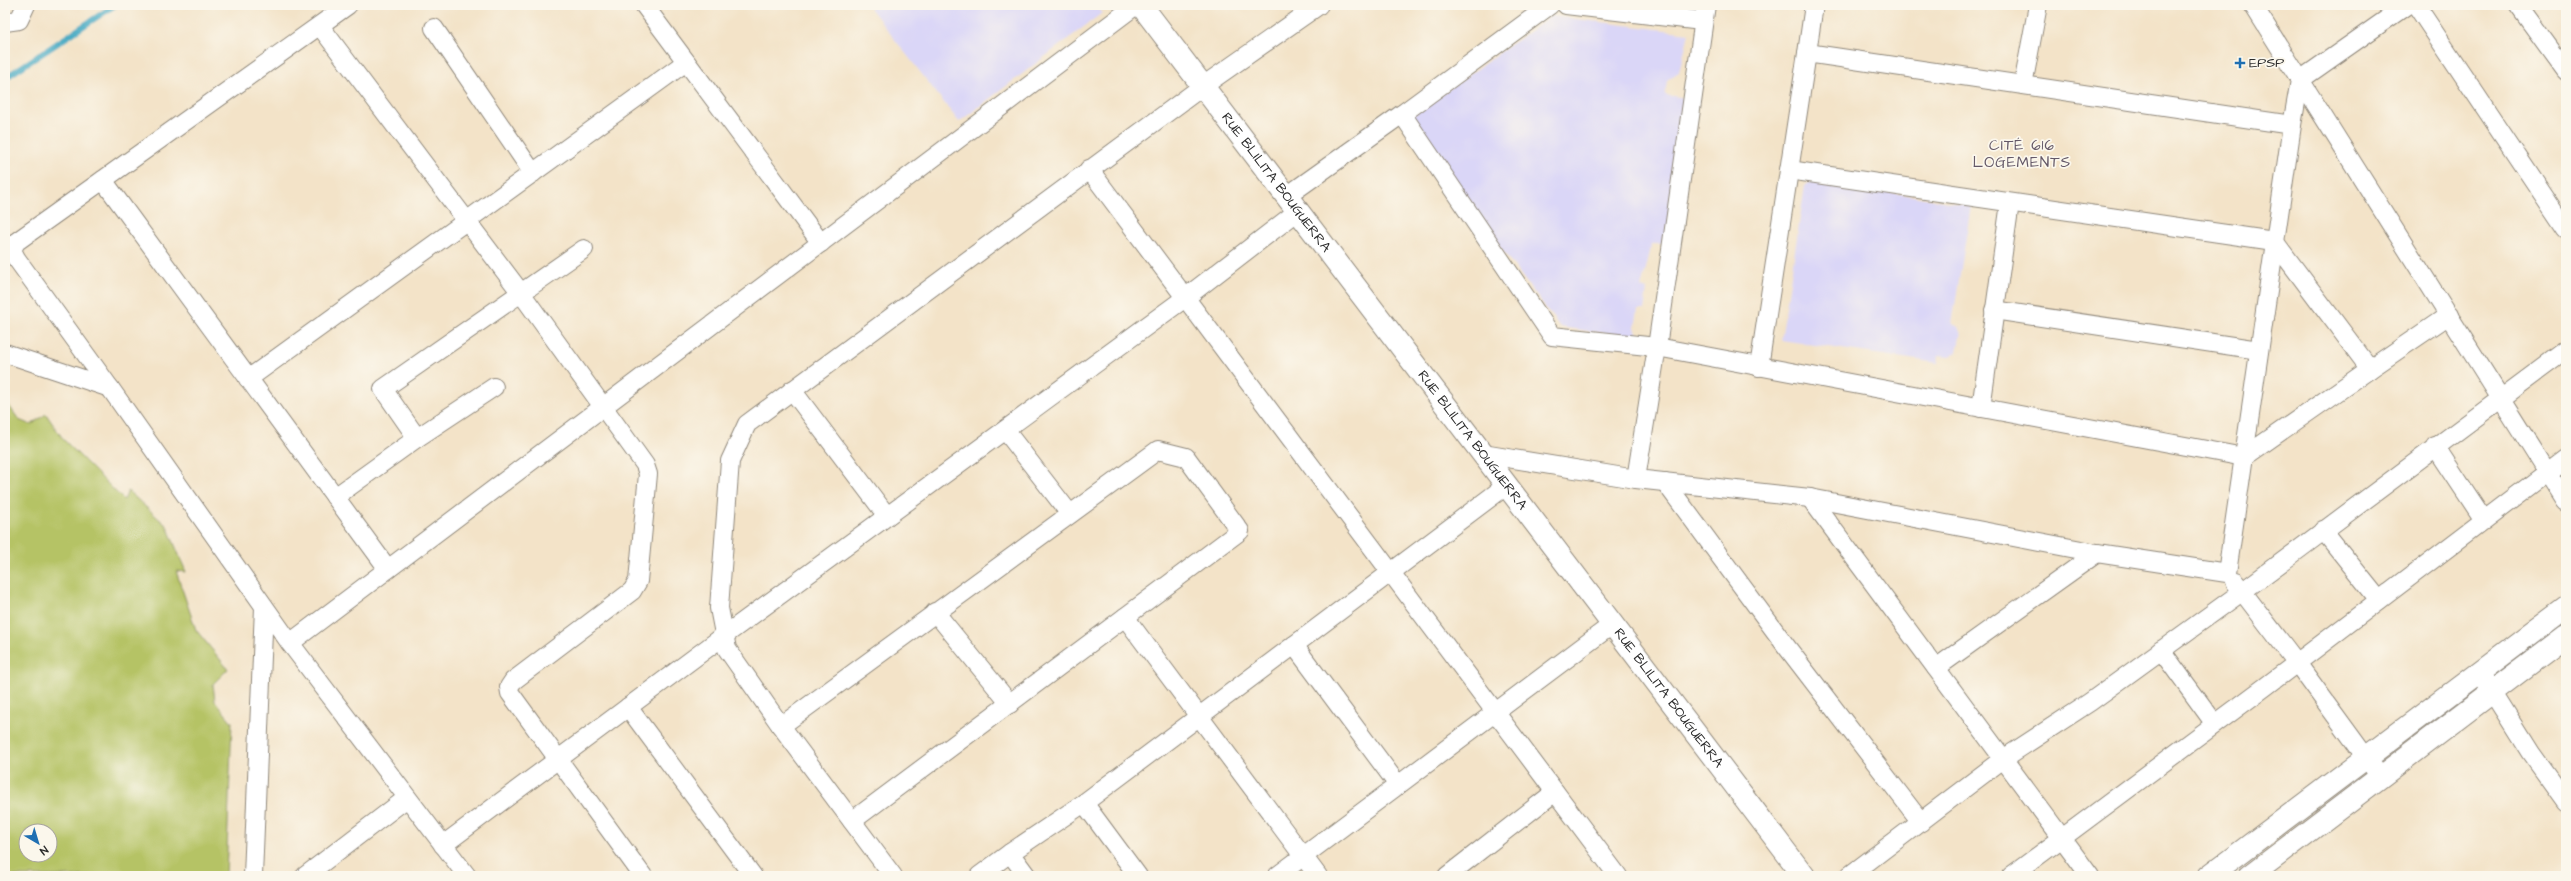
<svg xmlns="http://www.w3.org/2000/svg" width="2571" height="881" viewBox="0 0 2571 881" font-family="'Architects Daughter',sans-serif">
<style>
.built{fill:#dad6f7}
.green{fill:#b5c365;stroke:#707748;fill-rule:evenodd}
.lines{fill:none;stroke-linecap:round;stroke-linejoin:round}
.stream{stroke:#42a8c2;stroke-width:6}
.street-casing{stroke:#8f877a;stroke-width:20}
.secondary-casing{stroke:#8f877a;stroke-width:24}
.primary-casing{stroke:#8f877a;stroke-width:24}
.street{stroke:#fff;stroke-width:18}
.secondary{stroke:#fff;stroke-width:22}
.primary{stroke:#fff;stroke-width:22}
.poi-dot{fill:#1f6fb2;stroke:#fbf7ec;stroke-width:1.5}
.labels{text-anchor:middle;dominant-baseline:central;stroke-width:3.5;stroke-linejoin:round;paint-order:stroke}
.poi-label{font-size:14px;fill:#2b2b2b;stroke:#fbf7ec;text-anchor:start}
.street-label{font-size:14px;fill:#2b2b2b;stroke:#fbf7ec}
.neighbourhood-label{font-size:15px;letter-spacing:1px;fill:#645867;stroke:#fbf7ec}
</style>
<rect width="100%" height="100%" fill="#fbf7ec"/>
<filter id="ink" filterUnits="userSpaceOnUse"><feTurbulence type="fractalNoise" baseFrequency=".025" numOctaves="2"/><feDisplacementMap in="SourceGraphic" scale="8" xChannelSelector="R" yChannelSelector="G"/><feConvolveMatrix kernelMatrix="1 2 1 2 8 2 1 2 1" color-interpolation-filters="sRGB"/></filter>
<filter id="wash" filterUnits="userSpaceOnUse"><feTurbulence type="fractalNoise" baseFrequency=".012" numOctaves="4" result="noise"/><feDisplacementMap in="SourceGraphic" scale="16" xChannelSelector="R" yChannelSelector="G"/><feGaussianBlur stdDeviation="0.9" result="paint"/><feColorMatrix in="noise" values="0 0 0 0 0 0 0 0 0 0 0 0 0 0 0 0 0 1.4 0 .05"/><feComposite in="paint" operator="in"/></filter>
<g filter="url(#wash)">
<rect width="100%" height="100%" fill="#f3e3c8"/>
<g class="built">
<path d="M868,5H1096L1102,13L959,122Z"/>
<path d="M1551,16L1689,33L1679,72L1667,80L1665,95L1686,98L1668,244H1652L1641,288L1647,290L1644,310H1638L1635,327L1639,338L1560,327L1405,121Z"/>
<path d="M1814,179L1971,206L1952,324L1959,327L1961,332L1957,352L1951,356L1939,355L1938,363L1781,340L1805,186Z"/>
</g>
<path class="green" d="M5,400L19,420L31,425L46,414L63,439L124,500L128,491L167,526L186,572L176,571L196,630L228,669L213,684L215,701L232,722L226,876H5ZM26,831H50V855H26Z"/>
<g class="lines">
<path class="stream" d="M5,78L115,5"/>
</g>
</g>
<g filter="url(#ink)">
<g class="lines">
<defs>
<g id="street">
<path d="M644,5L821,243"/>
<path d="M1566,5L1702,21"/>
<path d="M2253,5L2566,502"/>
<path d="M2416,5L2566,229"/>
<path d="M2518,5L2566,71"/>
<path d="M5,22L19,20L26,5"/>
<path d="M320,26L521,293L645,465L648,474L638,581L632,591L513,681L509,687L510,693L643,876"/>
<path d="M434,28L533,173"/>
<path d="M1807,53L1814,5"/>
<path d="M2023,85L2038,5"/>
<path d="M1402,114L1550,5"/>
<path d="M2292,125L2300,80L2407,5"/>
<path d="M1089,169L1618,876"/>
<path d="M103,180L388,569"/>
<path d="M1287,196L1402,114L1552,336L1657,347L2244,457L2370,369L2274,241L1789,170"/>
<path d="M1994,310L2259,350"/>
<path d="M5,353L110,388L290,643L467,876"/>
<path d="M2370,369L2449,315"/>
<path d="M248,379L686,62"/>
<path d="M110,388L16,258L12,250L16,242L348,5"/>
<path d="M792,390L887,516"/>
<path d="M1981,408L2010,203"/>
<path d="M1005,430L1070,514"/>
<path d="M417,438L494,387"/>
<path d="M2435,446L2484,520"/>
<path d="M1483,454L1636,479L1810,498L2097,553L2227,573L2292,125L1807,53L1759,367"/>
<path d="M1636,479L1657,347L1706,5"/>
<path d="M1665,482L1786,646L1921,822"/>
<path d="M335,497L417,438L383,389L584,249"/>
<path d="M1810,498L2090,876"/>
<path d="M2323,530L2379,600"/>
<path d="M2235,582L2297,663L2381,778"/>
<path d="M935,612L1010,704"/>
<path d="M1125,617L1318,876"/>
<path d="M290,643L1136,5"/>
<path d="M1294,645L1398,785"/>
<path d="M2161,650L2215,724"/>
<path d="M1936,668L2097,553"/>
<path d="M2486,682L2530,752L2566,802"/>
<path d="M628,707L753,876"/>
<path d="M781,726L1158,450L1186,457L1240,531L852,821"/>
<path d="M1084,803L1138,876"/>
<path d="M443,845L725,635L1185,298L1298,211"/>
<path d="M253,876L264,607"/>
<path d="M305,876L407,798"/>
<path d="M893,876L781,726L727,649L719,608L730,461L747,424L1203,86L1319,5"/>
<path d="M979,876L1010,853"/>
<path d="M1027,876L1010,853L1084,803L1507,485"/>
<path d="M1277,876L1613,624"/>
<path d="M1447,876L1555,792"/>
<path d="M1849,876L2003,759L2090,702L2243,591L2566,350"/>
<path d="M2011,876L2265,687L2566,458"/>
</g>
<g id="secondary">
<path id="s1" d="M1141,5L1804,876"/>
</g>
<g id="primary">
<path d="M2209,876L2566,607"/>
<path d="M2250,876L2566,636"/>
</g>
</defs>
<use href="#street" class="street-casing"/>
<use href="#secondary" class="secondary-casing"/>
<use href="#primary" class="primary-casing"/>
<use href="#street" class="street"/>
<use href="#secondary" class="secondary"/>
<use href="#primary" class="primary"/>
</g>
</g>
<path class="poi-dot" d="M2238 57h4v4h4v4h-4v4h-4v-4h-4v-4h4z"/>
<g class="labels">
<g class="poi-label">
<text x="2249" y="63">EPSP</text>
</g>
<g class="street-label">
<text stroke="none"><textPath href="#s1" startOffset="223">RUE BLILITA BOUGUERRA</textPath></text>
<text stroke="none"><textPath href="#s1" startOffset="547">RUE BLILITA BOUGUERRA</textPath></text>
<text stroke="none"><textPath href="#s1" startOffset="871">RUE BLILITA BOUGUERRA</textPath></text>
</g>
<g class="neighbourhood-label">
<text x="2022" y="145">CITÉ 616<tspan x="2022" dy="17">LOGEMENTS</tspan></text>
</g>
</g>
<rect width="2571" height="881" fill="none" stroke="#fbf7ec" stroke-width="20"/>
<g transform="translate(38 843) rotate(142)"><circle r="19" fill="#fbf7ec" stroke="#a8a59f"/>
<path d="M0-3L7 15L0 10L-7 15Z" fill="#1f6fb2"/>
<text y="-6" font-size="11" font-weight="bold" text-anchor="middle" fill="#2b2b2b">N</text>
</g>
</svg>
